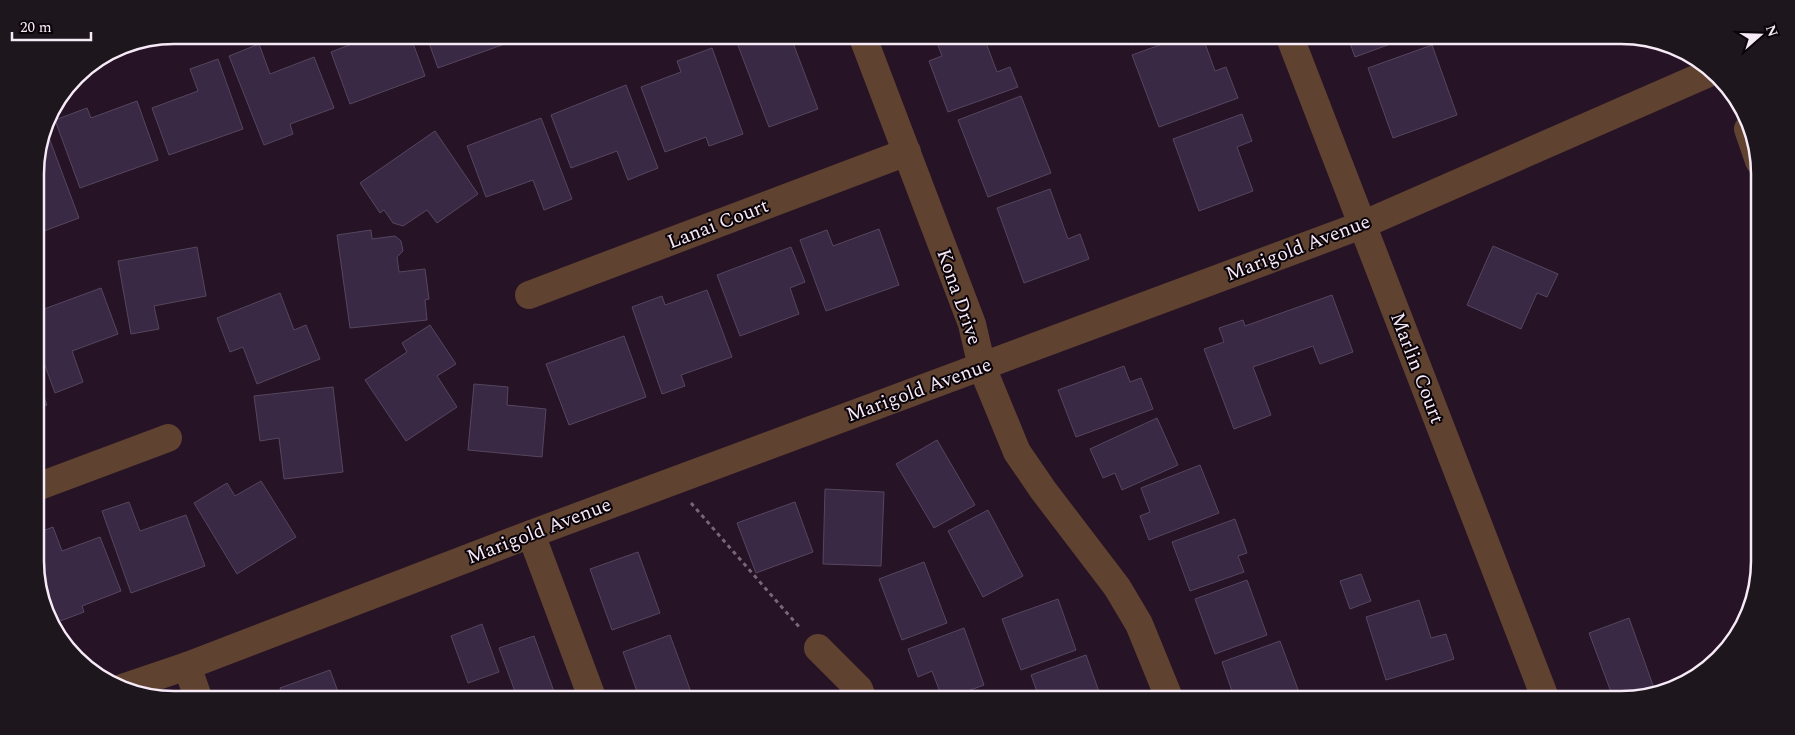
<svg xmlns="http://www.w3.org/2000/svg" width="1795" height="735" viewBox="0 0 1795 735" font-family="Spectral,serif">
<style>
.building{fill:#392944;stroke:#55465f}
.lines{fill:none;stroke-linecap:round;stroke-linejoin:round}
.path{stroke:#786778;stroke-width:3;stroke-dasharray:4 4;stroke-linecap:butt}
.minor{stroke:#604230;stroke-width:28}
.labels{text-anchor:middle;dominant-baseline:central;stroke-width:4;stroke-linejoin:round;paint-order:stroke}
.street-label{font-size:20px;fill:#f7eaf7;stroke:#0a040a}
.rim{fill:none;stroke:#f7eaf7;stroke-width:2.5}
</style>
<rect width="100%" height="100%" fill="#261326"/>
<g class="building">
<path d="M375,35H410L425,76L350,104L331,52Z"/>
<path d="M426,35H511L513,41L438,68Z"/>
<path d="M734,35H790L818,109L769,127Z"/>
<path d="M934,35H983L997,72L1010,67L1018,87L948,112L929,61L942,56Z"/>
<path d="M1127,35H1158L1131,45Z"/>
<path d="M1187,35H1202L1215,71L1226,67L1238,98L1159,127L1132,55Z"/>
<path d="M1347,35H1415L1355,57Z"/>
<path d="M259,44L270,74L314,57L334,108L290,124L293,134L264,145L229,56Z"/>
<path d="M1432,45L1457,115L1393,138L1368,68Z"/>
<path d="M712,48L743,134L709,146L706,137L665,152L641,87L681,72L677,61Z"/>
<path d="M218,59L243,129L169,155L152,108L198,91L190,69Z"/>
<path d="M626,85L658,168L628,180L617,151L571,168L551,115Z"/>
<path d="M1021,96L1051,173L988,197L958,120Z"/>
<path d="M137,101L158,160L80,188L55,120L87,108L91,118Z"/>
<path d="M1242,114L1252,141L1237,147L1253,191L1199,211L1173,139Z"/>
<path d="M541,118L572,199L544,210L533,180L486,197L467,146Z"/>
<path d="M45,127L79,218L36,234L35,164Z"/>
<path d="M435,131L478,194L437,223L427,210L403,226L393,223L384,210L380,213L360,183Z"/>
<path d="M1050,189L1068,239L1080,234L1089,259L1024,283L997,208Z"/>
<path d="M879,229L899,285L826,311L800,240L827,230L833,246Z"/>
<path d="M371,230L372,239L395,236L401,241L403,251L397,257L399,272L425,269L429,299L425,300L427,320L350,328L337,235Z"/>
<path d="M1493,246L1558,274L1547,297L1537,293L1521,329L1467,305Z"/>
<path d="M197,247L206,296L154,306L159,329L131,334L118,261Z"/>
<path d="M791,247L805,282L790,288L799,314L740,336L717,275Z"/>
<path d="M101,288L118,334L72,351L83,382L55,393L36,341V312Z"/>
<path d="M707,290L732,357L681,375L685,386L662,394L632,307L662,296L665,305Z"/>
<path d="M280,293L294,330L306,325L320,359L257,384L243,347L230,352L217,318Z"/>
<path d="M1332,295L1353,352L1320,364L1313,346L1253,367L1271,415L1234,429L1204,349L1224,342L1219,328L1243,320L1245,326Z"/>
<path d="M430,325L456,364L437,376L457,407L406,441L365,380L407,352L402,343Z"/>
<path d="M624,336L646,397L569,425L546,364Z"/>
<path d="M1124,366L1130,382L1141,378L1153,409L1076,437L1058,390Z"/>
<path d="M36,376L47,405L37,409Z"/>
<path d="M474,384L508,387L507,405L546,409L542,457L468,450Z"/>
<path d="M333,387L343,472L284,479L279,438L260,441L254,396Z"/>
<path d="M1157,418L1178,465L1122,490L1115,473L1103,478L1090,449Z"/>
<path d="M937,440L975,505L934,528L896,464Z"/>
<path d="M1200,465L1219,513L1149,540L1140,516L1150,512L1141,488Z"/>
<path d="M261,481L296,537L237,574L194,503L227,483L235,496Z"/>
<path d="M825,489L884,492L881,566L823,564Z"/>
<path d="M129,502L140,531L186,515L205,566L131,593L102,511Z"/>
<path d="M795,502L813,552L756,573L737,523Z"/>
<path d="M988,510L1023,576L983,597L948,531Z"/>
<path d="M1235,519L1247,553L1238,556L1244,572L1190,591L1172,542Z"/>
<path d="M53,527L62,551L100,537L121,591L82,606L84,612L55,623L38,588L37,533Z"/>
<path d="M638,552L660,613L612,630L590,569Z"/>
<path d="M924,562L947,623L902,640L879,579Z"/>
<path d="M1361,574L1371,601L1350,609L1340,581Z"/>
<path d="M1247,580L1267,635L1215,654L1195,599Z"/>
<path d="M1058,599L1076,650L1021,670L1002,619Z"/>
<path d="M1419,600L1431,638L1446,634L1454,659L1386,680L1366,617Z"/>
<path d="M1629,618L1655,691L1631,700H1614L1589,633Z"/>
<path d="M482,624L499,672L468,683L451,636Z"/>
<path d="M964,628L984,685L943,700L932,671L918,677L908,649Z"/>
<path d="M670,635L692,695L679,700H640L623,652Z"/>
<path d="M534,636L557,700H518L499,648Z"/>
<path d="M1280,641L1300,695L1288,700H1235L1222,662Z"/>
<path d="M1086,655L1102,700H1040L1031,675Z"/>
<path d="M330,670L341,700H284L280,688Z"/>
<path d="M996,691L999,700H971Z"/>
<path d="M760,693L763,700H742Z"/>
</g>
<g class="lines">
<path class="path" d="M691,503L800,628"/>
<g class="minor">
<path d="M862,35L972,324L982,367L1017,452L1043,490L1117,587L1139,624L1170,700"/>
<path d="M1289,35L1546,700"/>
<path d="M1748,129L1759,161"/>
<path d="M529,295L907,152"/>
<path d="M37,487L168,438"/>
<path d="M531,534L593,700"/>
<path d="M818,648L859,689L863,700"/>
<path d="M187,666L199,700"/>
<path d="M122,688L187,666L531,534L1362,225L1709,73"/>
</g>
</g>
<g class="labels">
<g class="street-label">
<text transform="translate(718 224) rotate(-21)">Lanai Court</text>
<text transform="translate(1298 248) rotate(-21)">Marigold Avenue</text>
<text transform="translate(959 297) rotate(71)">Kona Drive</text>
<text transform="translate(1417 368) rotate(69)">Marlin Court</text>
<text transform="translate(919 390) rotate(-20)">Marigold Avenue</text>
<text transform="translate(539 531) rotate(-21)">Marigold Avenue</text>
</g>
</g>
<path d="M0 0H1795V735H0ZM174 44H1621A130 130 0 0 1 1751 174V561A130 130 0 0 1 1621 691H174A130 130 0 0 1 44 561V174A130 130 0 0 1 174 44Z" fill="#1d161d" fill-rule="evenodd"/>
<path class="rim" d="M174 44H1621A130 130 0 0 1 1751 174V561A130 130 0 0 1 1621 691H174A130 130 0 0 1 44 561V174A130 130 0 0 1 174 44Z"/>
<g transform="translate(1760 35) rotate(70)" stroke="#0a040a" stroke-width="4" paint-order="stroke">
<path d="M0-4L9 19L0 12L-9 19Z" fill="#f7eaf7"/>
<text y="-8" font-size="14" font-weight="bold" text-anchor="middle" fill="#f7eaf7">N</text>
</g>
<path d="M12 32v8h79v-8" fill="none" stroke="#f7eaf7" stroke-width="2.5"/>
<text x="20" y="32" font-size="15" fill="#f7eaf7" stroke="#0a040a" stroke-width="4" paint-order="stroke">20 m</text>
</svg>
